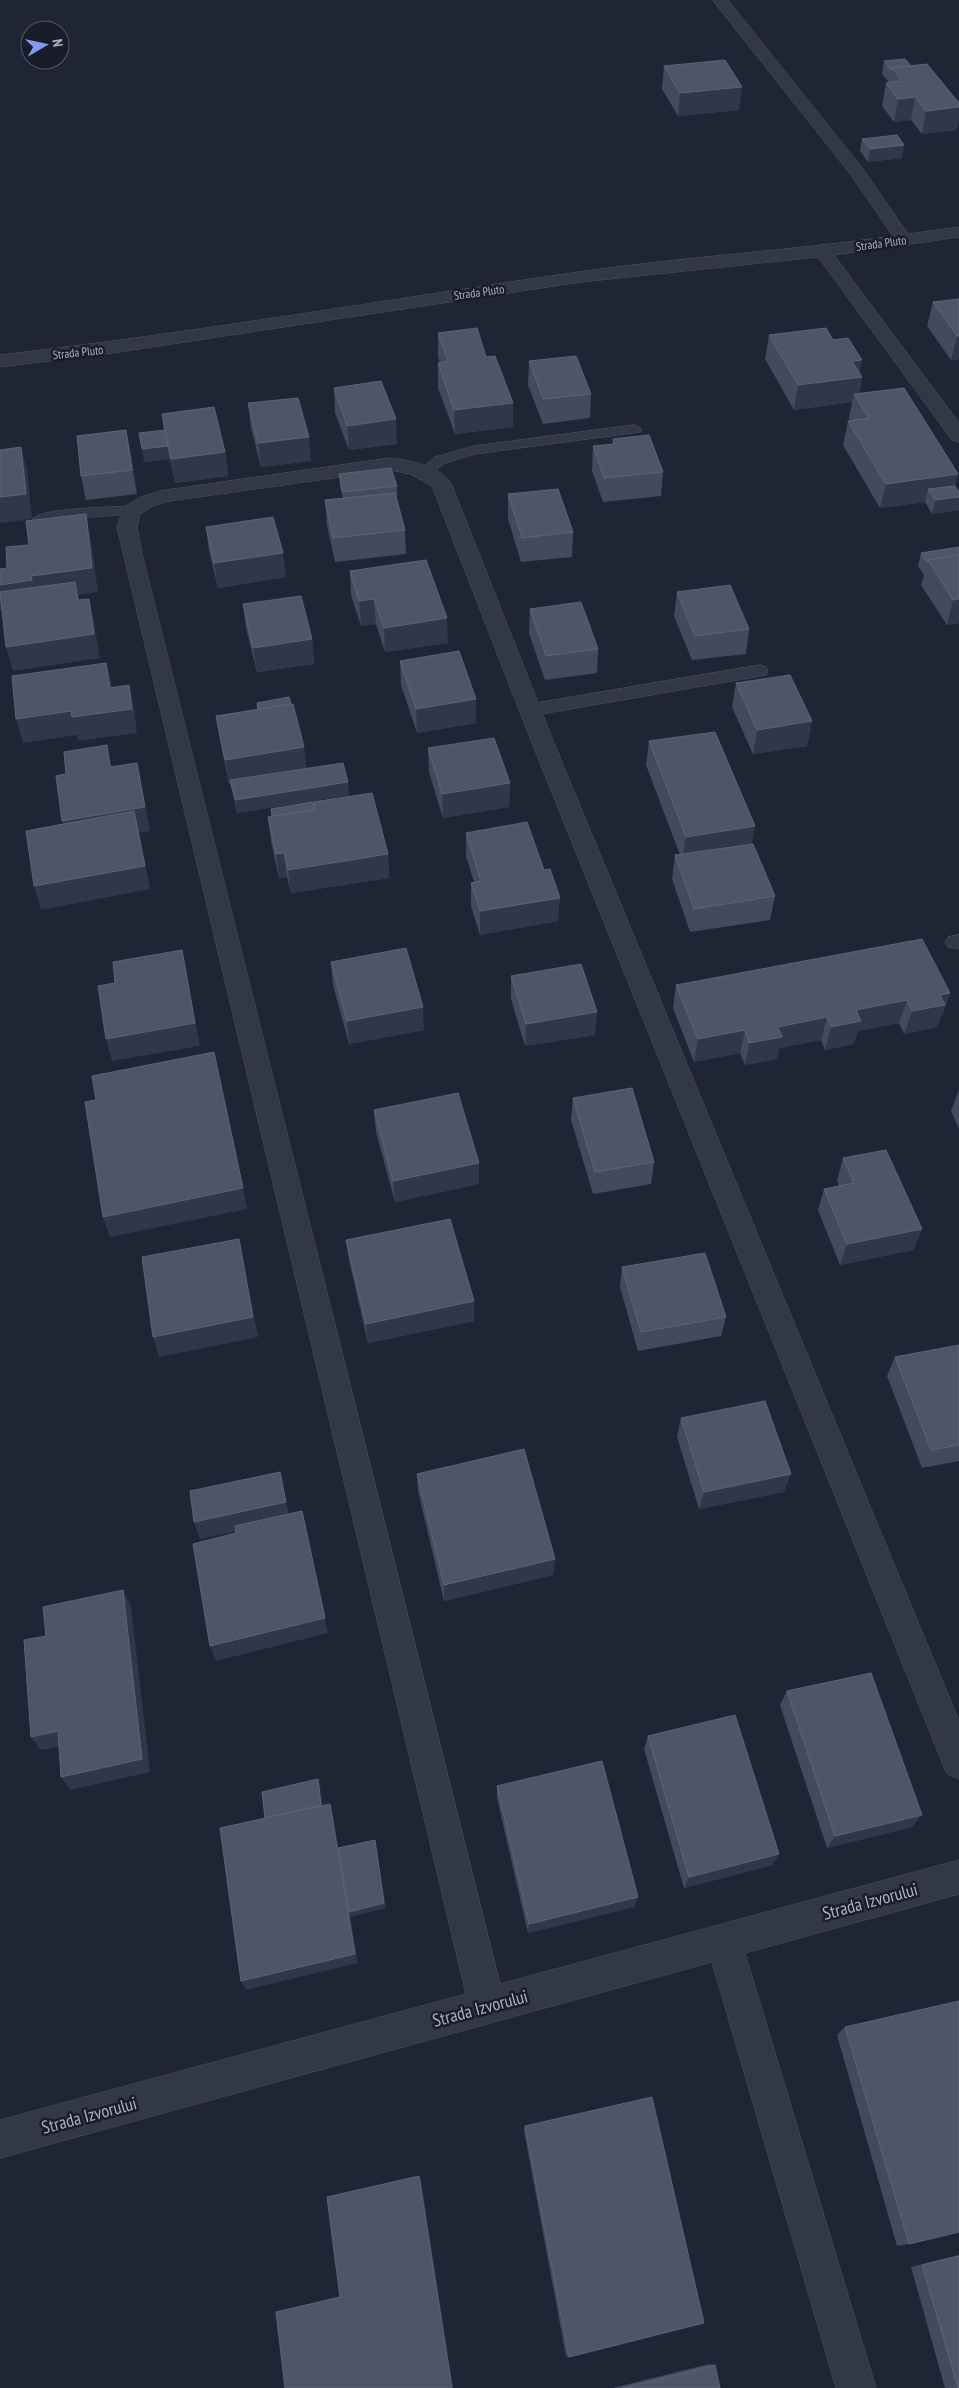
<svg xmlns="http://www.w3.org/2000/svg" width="959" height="2388" viewBox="0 0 959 2388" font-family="'PT Sans Narrow',sans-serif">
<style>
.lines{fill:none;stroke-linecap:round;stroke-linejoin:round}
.lane-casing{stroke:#4e5261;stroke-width:1}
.street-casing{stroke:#4e5261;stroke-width:1}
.lane{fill:#333846;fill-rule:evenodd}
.street{fill:#333846;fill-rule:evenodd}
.wall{fill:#444a5e}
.shaded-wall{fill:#313649}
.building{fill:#4f5569;stroke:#5e6477}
.labels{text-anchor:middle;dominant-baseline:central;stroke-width:5;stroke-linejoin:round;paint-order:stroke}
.far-street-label{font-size:12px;fill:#adb2c3;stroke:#191d2a}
.near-street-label{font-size:18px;fill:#adb2c3;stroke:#191d2a}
</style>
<rect width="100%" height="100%" fill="#202535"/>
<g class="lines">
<defs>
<g id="lane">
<path d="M635,425L642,429L640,432L475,454L445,463L430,475H420L417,472L435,457L474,446Z"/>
<path d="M131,506L139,511L136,514L89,517L40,524L32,519C40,508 115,507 131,506Z"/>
<path d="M760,665L766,667L768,671L766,675L530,716L524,714L521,710L524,706L530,704Z"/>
<path d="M959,935V949L948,947L945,942L948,937Z"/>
</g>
<g id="street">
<path d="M713,0H728L863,169L908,234L959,227V237L834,255L959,423V442L952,440L818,257L581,282L112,353L0,367V355C193,333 385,300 578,272C682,257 788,251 893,236L851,175Z"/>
<path d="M390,458C410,460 439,466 451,483L554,743L959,1721V1779L947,1774L942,1762L532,743L432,486L410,474L390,470L170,501L155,505L140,514L137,527L143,558L500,1984L959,1860V1894L745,1953L876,2388H836L712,1962L0,2158V2120L466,1994L117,527L124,507L141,497L160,491Z"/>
</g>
</defs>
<use href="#lane" class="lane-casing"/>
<use href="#street" class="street-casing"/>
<use href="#lane" class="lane"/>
<use href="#street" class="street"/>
</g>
<g class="wall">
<path d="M884,61L957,130L922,134L911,120L894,122L882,106L886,83L889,82L882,74Z"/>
<path d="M664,66L739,110L678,116L662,89Z"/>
<path d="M862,139L902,158L868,162L860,151Z"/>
<path d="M959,299V359L951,360L927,326L933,302Z"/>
<path d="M438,333L513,427L455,434L438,388V363H440L438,357Z"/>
<path d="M769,335L833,340L862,360L859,372L862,377L859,393L955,486L959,492V510L932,514L925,502L880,508L843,445L848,421L850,420L849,418L852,402L794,410L765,359Z"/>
<path d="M529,361L591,394L590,418L543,424L528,385Z"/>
<path d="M334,388L397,444L349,450L335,413Z"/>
<path d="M248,403L311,461L261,467L251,428Z"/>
<path d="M162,414L225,452L228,476L175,483L170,459L144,462L164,430Z"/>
<path d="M613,439L663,472L661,496L603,502L592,471L593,446L612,444Z"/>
<path d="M131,454L137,494L86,500L81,476Z"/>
<path d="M339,474L397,486V499L405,530L406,554L335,562L327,525L325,500L343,498L340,487Z"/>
<path d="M508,494L573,532L572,557L521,562L508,519Z"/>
<path d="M206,527L286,577L218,588L209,551Z"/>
<path d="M959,547V623L947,625L921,585L924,575L918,566L921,553Z"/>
<path d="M350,571L448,643L385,652L376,624L361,626L351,595Z"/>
<path d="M677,592L749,629L746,654L692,660L674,616Z"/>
<path d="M243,604L312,639L314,664L257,672L246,628Z"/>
<path d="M530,609L598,649L597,673L545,680L529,633Z"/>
<path d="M400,661L476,699V723L417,733L401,685Z"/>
<path d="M736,683L812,721L807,746L753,754L732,707Z"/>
<path d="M257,703L307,768L349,795L237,813L231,783L229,784L220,740L216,716L257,709Z"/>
<path d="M649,741L752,844L775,896L770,920L690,932L672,879L675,855H680L646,765Z"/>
<path d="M428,748L510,783L509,807L443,818L429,772Z"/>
<path d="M313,802L388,854L389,878L291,893L287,877L279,878L271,841L268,817L272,816L271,809L314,810Z"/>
<path d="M466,833L544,870L558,921L480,935L471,906V883L474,882L466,856Z"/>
<path d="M331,962L424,1030L349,1044L333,985Z"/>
<path d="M511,976L595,1035L525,1046L511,999Z"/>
<path d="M676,985L950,993L942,1016H941L937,1027L904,1034L899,1023L858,1031L854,1044L825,1050L821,1040L779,1048L777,1059L745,1065L740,1053L694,1062L673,1008Z"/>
<path d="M959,1090V1129L951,1111Z"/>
<path d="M573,1098L654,1162L651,1184L593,1194L571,1120Z"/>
<path d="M374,1110L479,1184L395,1202L376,1132Z"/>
<path d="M843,1158L922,1229L913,1250L840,1265L818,1210L824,1189L839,1186L837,1180Z"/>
<path d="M346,1240L474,1301V1321L368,1343L349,1260Z"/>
<path d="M622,1267L726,1317L721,1336L638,1351L620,1287Z"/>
<path d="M959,1345V1461L922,1468L887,1376L895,1357Z"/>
<path d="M681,1418L784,1492L699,1509L677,1437Z"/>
<path d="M417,1474L555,1559L553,1575L444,1601L418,1491Z"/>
<path d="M787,1691L912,1827L827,1848L780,1705Z"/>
<path d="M648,1736L773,1865L684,1888L644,1749Z"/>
<path d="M497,1786L638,1897L634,1907L528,1933L497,1798Z"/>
<path d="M845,2027L909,2244L897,2246L837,2035Z"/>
<path d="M525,2126L569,2357L566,2356L524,2131Z"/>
<path d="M959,2255V2388H945L911,2267Z"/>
<path d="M709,2364L715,2365L720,2388H613Z"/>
</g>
<g class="shaded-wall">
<path d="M742,87L739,110L678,116L680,93Z"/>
<path d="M915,97L911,120L894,122L898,99Z"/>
<path d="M959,107V121L957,130L922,134L926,111Z"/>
<path d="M904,145L902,158L868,162L870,149Z"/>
<path d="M957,336H959V359L951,360Z"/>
<path d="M862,360L858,378L862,377L858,401L854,394L852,402L794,410L798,385L852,361Z"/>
<path d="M513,403V427L455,434L454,410Z"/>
<path d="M396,419L397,444L349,450L347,426Z"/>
<path d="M126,430L131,454L137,494L132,470Z"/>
<path d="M309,437L311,461L261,467L258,443Z"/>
<path d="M167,446L170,459L144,462L142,449Z"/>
<path d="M21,447L27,471L32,519L0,523V497Z"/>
<path d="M225,452L228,476L175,483L171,459Z"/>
<path d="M958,474L952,498L959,497V510L932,514L935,500L928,489L925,502L880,508L886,484Z"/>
<path d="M86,514L91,539L98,592L78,595L81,606L38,604L0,610V585L31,576Z"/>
<path d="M283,553L286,577L218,588L214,563Z"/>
<path d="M89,599L94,623L100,658L13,671L6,647Z"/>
<path d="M374,599L376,624L361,626L359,601Z"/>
<path d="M959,599V623L947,625L953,600Z"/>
<path d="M447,618L448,643L385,652L384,628Z"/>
<path d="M312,639L314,664L257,672L253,648Z"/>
<path d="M106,663L112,687L129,685L134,709L137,733L78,741L77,735L23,743L16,719L110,688Z"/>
<path d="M476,699V723L417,733L416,709Z"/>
<path d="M812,721L807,746L753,754L757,730Z"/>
<path d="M107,745L112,769L110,767Z"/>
<path d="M304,747L307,771L229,784L225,760Z"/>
<path d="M137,763L150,831L139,833L150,889L41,910L34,886L69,844L62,821Z"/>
<path d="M348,782L349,795L237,813L235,800Z"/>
<path d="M510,783L509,807L443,818L442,794Z"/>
<path d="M755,826L751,850L682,860L686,837Z"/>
<path d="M284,853L287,877L279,878L276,854Z"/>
<path d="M388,854L389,878L291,893L288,870Z"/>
<path d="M560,898L558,921L480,935V911Z"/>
<path d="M182,950L200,1046L112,1061L106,1039Z"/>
<path d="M950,993L942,1016H941L937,1027L904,1034L912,1011L940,995Z"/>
<path d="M907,1000L899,1023L858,1031L854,1044L825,1050L831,1027L856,1010Z"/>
<path d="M423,1007L424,1030L349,1044L347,1021Z"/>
<path d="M597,1012L595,1035L525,1046L526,1024Z"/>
<path d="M827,1017L821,1040L779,1048L777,1059L745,1065L749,1043L778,1027Z"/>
<path d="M745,1030L740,1053L694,1062L698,1039Z"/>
<path d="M479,1163V1184L395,1202L393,1181Z"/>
<path d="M243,1188L247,1209L110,1237L103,1217Z"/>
<path d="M922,1229L913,1250L840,1265L847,1244Z"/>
<path d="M239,1239L258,1337L159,1357L153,1337Z"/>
<path d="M474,1301V1321L368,1343L366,1324Z"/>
<path d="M280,1472L290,1520L200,1539L194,1522Z"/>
<path d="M791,1474L784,1492L699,1509L704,1492Z"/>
<path d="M302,1511L328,1633L216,1661L210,1646Z"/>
<path d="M555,1559L553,1575L444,1601V1585Z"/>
<path d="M123,1590L131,1606L150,1772L70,1790L61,1777Z"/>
<path d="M58,1731L67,1745L41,1750L31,1737Z"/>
<path d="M318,1779L320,1786L324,1818L266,1824Z"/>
<path d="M330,1804L333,1816L349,1912L376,1846L386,1908L350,1917V1916L358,1963L246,1990L241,1981Z"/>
<path d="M922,1815L912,1827L827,1848L835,1836Z"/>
<path d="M779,1854L773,1865L684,1888L689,1877Z"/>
<path d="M638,1897L634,1907L528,1933L529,1924Z"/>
<path d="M419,2176L421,2180L453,2388H452Z"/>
</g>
<g class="building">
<path d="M905,59L911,66L892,68L891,70L884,61Z"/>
<path d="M725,60L742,87L680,93L664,66Z"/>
<path d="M927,64L959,103V107L926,111L915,97L898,99L886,83L902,81L892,68Z"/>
<path d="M897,135L904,145L870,149L862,139Z"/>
<path d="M959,299V336H957L933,302Z"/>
<path d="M477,328L486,357L495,356L513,403L454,410L438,363L448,362L438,333Z"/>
<path d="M826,328L833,340L848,338L862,360L852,361L862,377L798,385L769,335Z"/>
<path d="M576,356L591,394L543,399L529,361Z"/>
<path d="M381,381L396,419L347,426L334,388Z"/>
<path d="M904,388L958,474L886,484L848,421L869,418L854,394Z"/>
<path d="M298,398L309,437L258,443L248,403Z"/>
<path d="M214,407L225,452L171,459L162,414Z"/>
<path d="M126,430L132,470L81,476L77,436Z"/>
<path d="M165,430L168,446L142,449L139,433Z"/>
<path d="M649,435L663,472L604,478L593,446L615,444L613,439Z"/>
<path d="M21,447L26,494L0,497V450Z"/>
<path d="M391,468L397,486L343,492L339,474Z"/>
<path d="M955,486L959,492V497L935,500L928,489Z"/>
<path d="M558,489L573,532L522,538L508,494Z"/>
<path d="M395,493L405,530L333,538L325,500Z"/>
<path d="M86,514L92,568L31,576L32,580L0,585V569L7,568L6,547L29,545L26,521Z"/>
<path d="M273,517L283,553L214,563L206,527Z"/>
<path d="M959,547V555L928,560L927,562L921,553Z"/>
<path d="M959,555V599L953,600L928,560Z"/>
<path d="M426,560L447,618L384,628L374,599L359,601L350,571Z"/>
<path d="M75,582L78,600L89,599L94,634L6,647L0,592Z"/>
<path d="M730,585L749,629L695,636L677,592Z"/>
<path d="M301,596L312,639L253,648L243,604Z"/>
<path d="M581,602L598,649L546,656L530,609Z"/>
<path d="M459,651L476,699L416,709L400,661Z"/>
<path d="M106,663L110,688L129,685L132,709L72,717L71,711L16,719L12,676Z"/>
<path d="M790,675L812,721L757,730L736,683Z"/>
<path d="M289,697L291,704L258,709L257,703Z"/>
<path d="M293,704L304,747L225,760L216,716Z"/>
<path d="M715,732L755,826L686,837L649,741Z"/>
<path d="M494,738L510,783L442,794L428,748Z"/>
<path d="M107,745L110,767L137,763L145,807L62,821L56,776L66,774L64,752Z"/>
<path d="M343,763L348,782L235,800L230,780Z"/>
<path d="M372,793L388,854L288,870L284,853L276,854L268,817L315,810L313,802Z"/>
<path d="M312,802L314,810L272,816L271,809Z"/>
<path d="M134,811L145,866L34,886L26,831Z"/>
<path d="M527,822L544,870L550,869L560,898L480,911L471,883L481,881L466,833Z"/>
<path d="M753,844L775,896L694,909L675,855Z"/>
<path d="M922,939L950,993L940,995L945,1005L912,1011L907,1000L856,1010L861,1021L831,1027L827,1017L778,1027L782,1037L749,1043L745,1030L698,1039L676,985Z"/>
<path d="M406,948L423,1007L347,1021L331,962Z"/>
<path d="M182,950L195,1023L106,1039L98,986L115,983L113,962Z"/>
<path d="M581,964L597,1012L526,1024L511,976Z"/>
<path d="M214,1052L243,1188L103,1217L85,1102L96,1100L92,1076Z"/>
<path d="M632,1088L654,1162L595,1172L573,1098Z"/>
<path d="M458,1093L479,1163L393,1181L374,1110Z"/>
<path d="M886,1150L922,1229L847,1244L824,1189L854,1183L843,1158Z"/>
<path d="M450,1219L474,1301L366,1324L346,1240Z"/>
<path d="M239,1239L253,1317L153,1337L142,1257Z"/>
<path d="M705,1253L726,1317L641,1332L622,1267Z"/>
<path d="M959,1345V1445L931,1450L895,1357Z"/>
<path d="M765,1401L791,1474L704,1492L681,1418Z"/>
<path d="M524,1449L555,1559L444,1585L417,1474Z"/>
<path d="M280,1472L286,1502L194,1522L190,1491Z"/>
<path d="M302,1511L325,1618L210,1646L193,1544L236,1533L235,1526Z"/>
<path d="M123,1590L142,1759L61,1777L58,1731L31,1737L24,1640L46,1636L43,1607Z"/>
<path d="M871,1673L922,1815L835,1836L787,1691Z"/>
<path d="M735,1715L779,1854L689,1877L648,1736Z"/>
<path d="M602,1761L638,1897L529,1924L497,1786Z"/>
<path d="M318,1779L321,1805L265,1818L262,1792Z"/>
<path d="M330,1804L355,1954L241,1981L220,1828Z"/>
<path d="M375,1840L384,1903L349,1912L338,1848Z"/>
<path d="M959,2001V2232L909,2244L845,2027Z"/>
<path d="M652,2097L704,2323L569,2357L525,2126Z"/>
<path d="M419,2176L452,2388H285L276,2312L340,2297L327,2197Z"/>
<path d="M959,2256V2388H958L922,2265Z"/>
<path d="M715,2365L720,2388H623Z"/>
</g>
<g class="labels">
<g class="far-street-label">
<text transform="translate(881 243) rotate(-8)">Strada Pluto</text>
<text transform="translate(479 292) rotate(-8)">Strada Pluto</text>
<text transform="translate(78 352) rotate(-6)">Strada Pluto</text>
</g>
<g class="near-street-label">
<text transform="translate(870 1901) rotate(-15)">Strada Izvorului</text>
<text transform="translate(480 2008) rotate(-15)">Strada Izvorului</text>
<text transform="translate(89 2115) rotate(-15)">Strada Izvorului</text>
</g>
</g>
<g transform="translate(45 45) rotate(81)"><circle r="24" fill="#191d2a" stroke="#545967"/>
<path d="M0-4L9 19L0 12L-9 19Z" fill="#8299f3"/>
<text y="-8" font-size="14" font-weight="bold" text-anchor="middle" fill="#adb2c3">N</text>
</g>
</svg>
